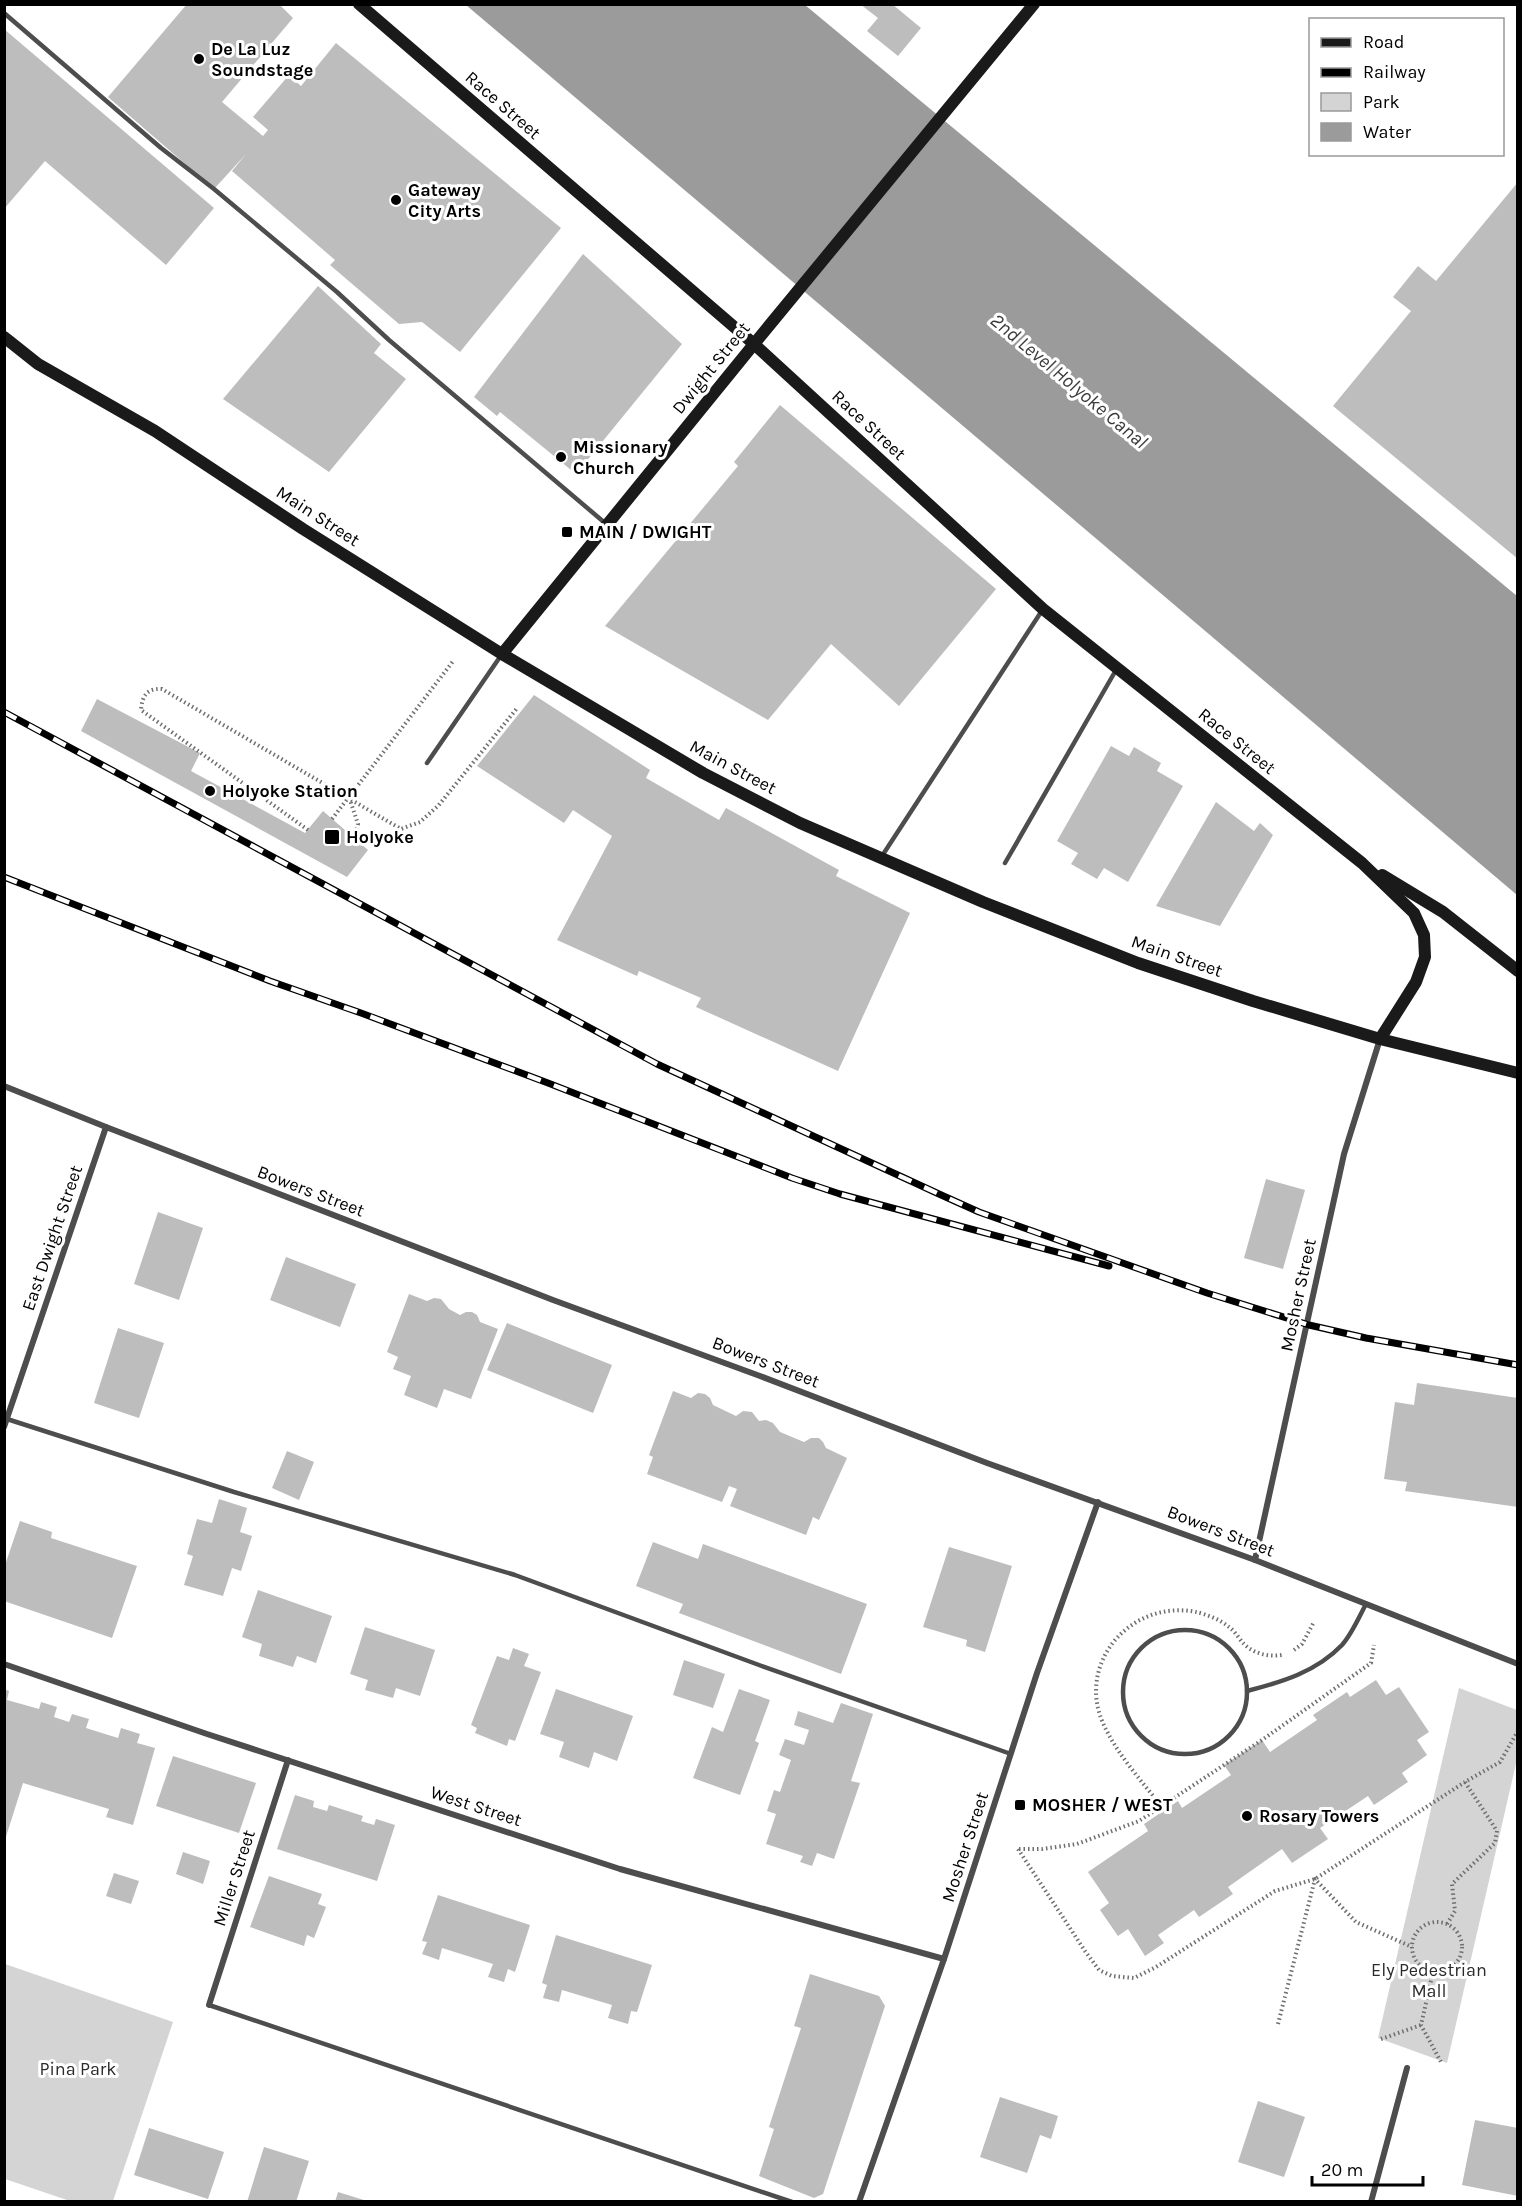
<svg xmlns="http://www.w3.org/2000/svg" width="1522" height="2206" viewBox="0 0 1522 2206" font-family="Karla,sans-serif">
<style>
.green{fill:#d4d4d4}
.water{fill:#9b9b9b}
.building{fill:#bdbdbd}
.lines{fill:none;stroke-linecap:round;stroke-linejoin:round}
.path{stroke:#6f6f6f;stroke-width:4;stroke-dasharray:1.5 3;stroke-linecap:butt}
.lane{stroke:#4d4d4d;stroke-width:4.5}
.street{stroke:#4d4d4d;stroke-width:6}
.secondary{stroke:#1a1a1a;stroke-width:12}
.rail-casing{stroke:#000;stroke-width:7}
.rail{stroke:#fff;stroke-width:4.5;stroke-dasharray:14;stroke-linecap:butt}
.poi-dot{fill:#000;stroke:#fff;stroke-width:2}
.labels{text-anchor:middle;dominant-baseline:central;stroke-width:6;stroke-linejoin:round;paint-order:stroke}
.poi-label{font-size:18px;font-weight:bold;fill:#000;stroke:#fff;text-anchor:start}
.street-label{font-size:18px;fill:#000;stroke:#fff}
.park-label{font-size:18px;fill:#2b2b2b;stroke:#fff}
.water-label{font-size:20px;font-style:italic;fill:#3c3c3c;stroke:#fff}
</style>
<rect width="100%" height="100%" fill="#fff"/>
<g class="green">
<path d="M1459,1688L1517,1710L1518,1755L1447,2063L1378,2038Z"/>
<path d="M5,1964L173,2022L113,2201H70L5,2179Z"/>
</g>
<path class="water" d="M466,5H805L1517,596V895Z"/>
<g class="building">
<path d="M187,4H279L293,18L222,102L263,136L268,130L253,117L289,75L301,86L336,43L561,228L460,352L422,322L399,324L330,265L335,260L232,171L246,154L214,189L108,97Z"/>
<path d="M860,4H892L921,28L898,56L867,31L878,18Z"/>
<path d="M4,29L214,208L166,265L45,161L4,209Z"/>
<path d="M1518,182V323L1516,325L1518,326V559L1333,406L1411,311L1393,297L1418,266L1436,281Z"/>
<path d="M583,254L682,344L576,474L500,412L497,416L474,397Z"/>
<path d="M318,286L381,344L374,353L406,379L329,472L223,399Z"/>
<path d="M780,405L996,589L899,706L831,644L768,720L605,626L738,466L734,462Z"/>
<path d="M534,695L650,770L646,778L719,820L726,808L839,870L836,876L910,913L838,1071L696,1007L701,998L639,971L637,976L557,940L612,836L573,810L564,823L477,766Z"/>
<path d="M97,699L200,753L191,771L305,833L323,811L368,850L347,877L81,731Z"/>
<path d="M1111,746L1129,756L1134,747L1161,763L1157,771L1183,786L1128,882L1104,868L1097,879L1071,864L1078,853L1057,841Z"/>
<path d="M1216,802L1254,831L1260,823L1273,835L1220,926L1156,906Z"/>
<path d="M1266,1179L1305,1190L1283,1269L1244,1258Z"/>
<path d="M158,1212L203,1228L179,1300L134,1284Z"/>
<path d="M286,1257L356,1284L340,1327L270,1300Z"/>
<path d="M409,1294L427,1301L434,1298L441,1299L449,1309L460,1315L466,1312H472L477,1315L480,1322L498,1329L471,1399L444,1389L437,1408L404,1395L411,1376L393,1369L398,1357L387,1352Z"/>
<path d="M507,1323L612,1365L593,1413L487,1370Z"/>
<path d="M118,1328L164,1343L139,1418L94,1403Z"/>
<path d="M1417,1383L1518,1398V1507L1405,1491L1407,1482L1384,1479L1395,1402L1414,1405Z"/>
<path d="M673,1391L691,1398L698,1393L705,1394L710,1398L713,1405L736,1416L743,1411L752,1412L759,1421L766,1420L773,1423L780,1432L804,1442L811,1438H819L823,1442L826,1448L847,1458L819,1520L813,1517L806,1535L730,1506L737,1489L729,1486L722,1502L647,1474L653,1457L649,1455Z"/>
<path d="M287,1451L314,1462L299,1500L272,1488Z"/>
<path d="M219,1499L247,1508L240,1532L252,1536L241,1571L232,1568L223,1596L184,1585L193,1556L187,1554L197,1519L212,1523Z"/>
<path d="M20,1521L52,1532L51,1538L137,1566L112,1638L4,1601V1568Z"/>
<path d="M653,1542L698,1559L703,1544L867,1604L841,1674L679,1613L683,1604L636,1586Z"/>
<path d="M949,1547L1012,1566L985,1652L966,1646L967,1640L923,1627Z"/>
<path d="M258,1590L332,1616L316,1663L297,1656L293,1667L259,1656L262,1644L242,1637Z"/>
<path d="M365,1627L435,1650L420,1696L396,1688L393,1698L365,1690L368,1680L350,1674Z"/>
<path d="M513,1648L529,1654L524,1666L541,1672L515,1741L509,1739L507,1746L475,1733L477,1728L471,1725L497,1656L509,1660Z"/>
<path d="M684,1660L725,1674L713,1708L673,1695Z"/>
<path d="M1376,1680L1386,1695L1399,1687L1429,1732L1417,1740L1427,1755L1402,1773L1408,1782L1374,1805L1368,1796L1320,1828L1328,1839L1292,1863L1282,1849L1228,1887L1233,1894L1199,1917L1194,1910L1158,1935L1164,1943L1145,1956L1128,1929L1118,1936L1100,1910L1109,1903L1088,1872L1148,1831L1144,1824L1178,1801L1182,1808L1231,1775L1224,1765L1262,1740L1270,1752L1317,1720L1313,1715L1347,1692L1350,1697Z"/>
<path d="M4,1689L9,1691L7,1700L39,1709L41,1702L57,1707L54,1717L69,1722L72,1714L89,1719L86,1728L118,1738L121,1728L140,1734L137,1743L155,1748L133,1825L106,1817L109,1809L23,1783L4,1843Z"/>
<path d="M556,1689L633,1716L617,1761L594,1752L589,1768L559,1757L564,1742L540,1734Z"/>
<path d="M739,1689L770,1700L755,1741L759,1743L740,1795L693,1778L712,1727L723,1732Z"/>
<path d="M841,1703L873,1714L851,1781L860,1783L834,1859L817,1853L812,1866L800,1862L803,1856L766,1844L776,1814L767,1811L774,1790L780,1792L791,1760L779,1755L785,1739L804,1745L809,1730L794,1725L798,1711L833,1723Z"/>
<path d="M173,1756L256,1783L239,1833L156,1806Z"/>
<path d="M295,1795L314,1801L313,1807L327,1811L329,1805L363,1816L361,1821L374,1825L376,1819L395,1825L377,1881L277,1849Z"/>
<path d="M183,1852L210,1861L203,1884L176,1874Z"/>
<path d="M114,1873L139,1881L131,1904L106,1896Z"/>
<path d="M269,1876L322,1894L318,1904L326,1907L314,1938L307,1935L304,1946L250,1927Z"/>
<path d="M438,1895L530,1925L515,1972L508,1969L504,1982L488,1977L493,1964L442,1948L439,1960L422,1954L427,1942L422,1941Z"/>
<path d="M556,1935L652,1965L637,2012L631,2011L628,2024L608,2018L612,2005L562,1990L559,2002L543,1998L547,1985L542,1983Z"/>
<path d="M810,1974L879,1996L885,2006L823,2194L814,2198L759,2176L774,2129L769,2127L801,2028L794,2026Z"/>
<path d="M1000,2097L1058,2116L1051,2139L1040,2135L1027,2173L980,2157Z"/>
<path d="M1258,2101L1305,2117L1284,2177L1238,2162Z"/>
<path d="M1475,2120L1518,2128V2196L1462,2185Z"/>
<path d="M149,2128L224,2152L208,2199L134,2175Z"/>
<path d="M264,2147L309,2161L296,2202H247Z"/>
<path d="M338,2192L367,2201V2202H335Z"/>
</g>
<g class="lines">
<g class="path">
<path d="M332,819L348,798"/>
<path d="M308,830L141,710C142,696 147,688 162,689L401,829L420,822L438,806L518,707"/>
<path d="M354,838L358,824L349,797L454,660"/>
<path d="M1294,1650L1302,1644L1314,1622"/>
<path d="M1161,1806C1141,1780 1116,1753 1103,1723C1076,1662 1132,1599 1196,1612C1206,1614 1221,1620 1229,1627C1235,1631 1239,1639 1244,1644C1254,1654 1269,1657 1282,1655"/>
<path d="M1018,1849L1085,1951L1099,1970L1112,1976L1134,1978L1156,1967L1275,1891L1315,1879L1465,1782"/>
<path d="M1019,1849H1042L1077,1844L1139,1821L1262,1740L1371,1663L1374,1645"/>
<circle cx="1437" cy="1947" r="25"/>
<path d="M1447,1924L1455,1911L1452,1884L1495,1843L1497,1831L1465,1782L1500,1762L1518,1731"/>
<path d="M1433,1972L1421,2025L1441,2062"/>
<path d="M1278,2024L1315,1879L1356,1922L1412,1947"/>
<path d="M1381,2039L1421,2025"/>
</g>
<g class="lane">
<path d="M4,13L161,148L214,189L337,292L389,340L605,523"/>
<path d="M427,763L502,654"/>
<path d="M882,856L1043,609"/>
<path d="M1005,863L1116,670"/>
<path d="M7,1419L234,1492L515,1575L759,1665L1011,1754"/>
<circle cx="1185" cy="1692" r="62"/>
<path d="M1247,1691C1282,1682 1316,1672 1342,1645C1352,1634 1359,1617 1366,1604"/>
<path d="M209,2005L792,2202"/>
</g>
<g class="street">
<path d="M4,1086L106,1127L553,1300L760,1376L987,1463L1255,1560L1518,1664"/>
<path d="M4,1427L106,1127"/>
<path d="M1255,1560L1344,1154L1380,1039"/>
<path d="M4,1664L207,1734L620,1869L944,1959"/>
<path d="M209,2005L288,1760"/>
<path d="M859,2202L944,1959L1037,1673L1098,1502"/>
<path d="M1371,2202L1407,2068"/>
</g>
<g class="secondary">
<path d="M359,4L754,344L1043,609L1362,863L1414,913L1424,935L1425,957L1416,982L1380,1039"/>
<path d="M4,337L38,364L155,431L303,529L502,654L703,773L800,823L983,902L1138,963L1253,1001L1380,1039L1518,1073"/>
<path d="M502,654L754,344L1034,4"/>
<path d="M1382,875L1443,912L1518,971"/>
</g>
<defs>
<g id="rail">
<path d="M4,712L657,1064L939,1194L979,1212L1207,1293L1309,1325L1366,1338L1518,1365"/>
<path d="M4,877L270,981L361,1013L548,1083L792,1178L840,1194L1109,1266"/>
</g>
</defs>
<use href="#rail" class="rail-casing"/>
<use href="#rail" class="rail"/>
</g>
<g class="poi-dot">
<circle cx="199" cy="59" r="6"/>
<circle cx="396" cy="200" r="6"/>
<circle cx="561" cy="457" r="6"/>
<rect x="561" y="526" width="12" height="12" rx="3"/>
<circle cx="210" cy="791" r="6"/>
<rect x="324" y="829" width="16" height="16" rx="3"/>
<rect x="1014" y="1799" width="12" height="12" rx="3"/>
<circle cx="1247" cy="1816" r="6"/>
</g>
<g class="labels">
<g class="poi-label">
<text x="211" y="49">De La Luz<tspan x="211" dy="21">Soundstage</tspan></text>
<text x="408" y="190">Gateway<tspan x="408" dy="21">City Arts</tspan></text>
<text x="573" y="447">Missionary<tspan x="573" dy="21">Church</tspan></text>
<text x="579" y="532">MAIN / DWIGHT</text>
<text x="222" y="791">Holyoke Station</text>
<text x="346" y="837">Holyoke</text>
<text x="1032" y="1805">MOSHER / WEST</text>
<text x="1259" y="1816">Rosary Towers</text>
</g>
<g class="street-label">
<text transform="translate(503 105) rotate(41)">Race Street</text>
<text transform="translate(711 368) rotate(-51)">Dwight Street</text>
<text transform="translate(869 425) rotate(43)">Race Street</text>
<text transform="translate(318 516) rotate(33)">Main Street</text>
<text transform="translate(1237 741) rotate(39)">Race Street</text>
<text transform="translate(733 767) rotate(28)">Main Street</text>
<text transform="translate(1177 956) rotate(19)">Main Street</text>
<text transform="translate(311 1191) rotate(21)">Bowers Street</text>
<text transform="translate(52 1238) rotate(-71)">East Dwight Street</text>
<text transform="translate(1298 1295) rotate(-78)">Mosher Street</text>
<text transform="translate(766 1362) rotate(21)">Bowers Street</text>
<text transform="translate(1221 1531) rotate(21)">Bowers Street</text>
<text transform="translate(476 1806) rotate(18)">West Street</text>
<text transform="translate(965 1847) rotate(-72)">Mosher Street</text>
<text transform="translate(234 1878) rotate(-72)">Miller Street</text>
</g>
<g class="park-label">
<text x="1429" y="1970">Ely Pedestrian<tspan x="1429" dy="21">Mall</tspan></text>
<text x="78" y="2069">Pina Park</text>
</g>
<g class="water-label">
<text transform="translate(1069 381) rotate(40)">2nd Level Holyoke Canal</text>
</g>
</g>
<rect width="1522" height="2206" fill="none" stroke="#000000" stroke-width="12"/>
<rect x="1309" y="18" width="195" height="138" fill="#ffffff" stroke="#999999" stroke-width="1.5"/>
<rect x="1321" y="38" width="30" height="9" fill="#1a1a1a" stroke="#999999" stroke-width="1.5"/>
<text x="1363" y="48" font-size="18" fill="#000000">Road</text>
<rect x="1321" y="68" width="30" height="9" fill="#000000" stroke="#999999" stroke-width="1.5"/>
<text x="1363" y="78" font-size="18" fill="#000000">Railway</text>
<rect x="1321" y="93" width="30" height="18" fill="#d4d4d4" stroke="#999999" stroke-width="1.5"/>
<text x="1363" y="108" font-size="18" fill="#000000">Park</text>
<rect x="1321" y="123" width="30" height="18" fill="#9b9b9b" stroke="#999999" stroke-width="1.5"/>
<text x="1363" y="138" font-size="18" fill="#000000">Water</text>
<path d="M1312 2176v9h111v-9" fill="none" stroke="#000000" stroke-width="3"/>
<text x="1321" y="2176" font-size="18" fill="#000000" stroke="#ffffff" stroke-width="4.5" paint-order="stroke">20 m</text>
</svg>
